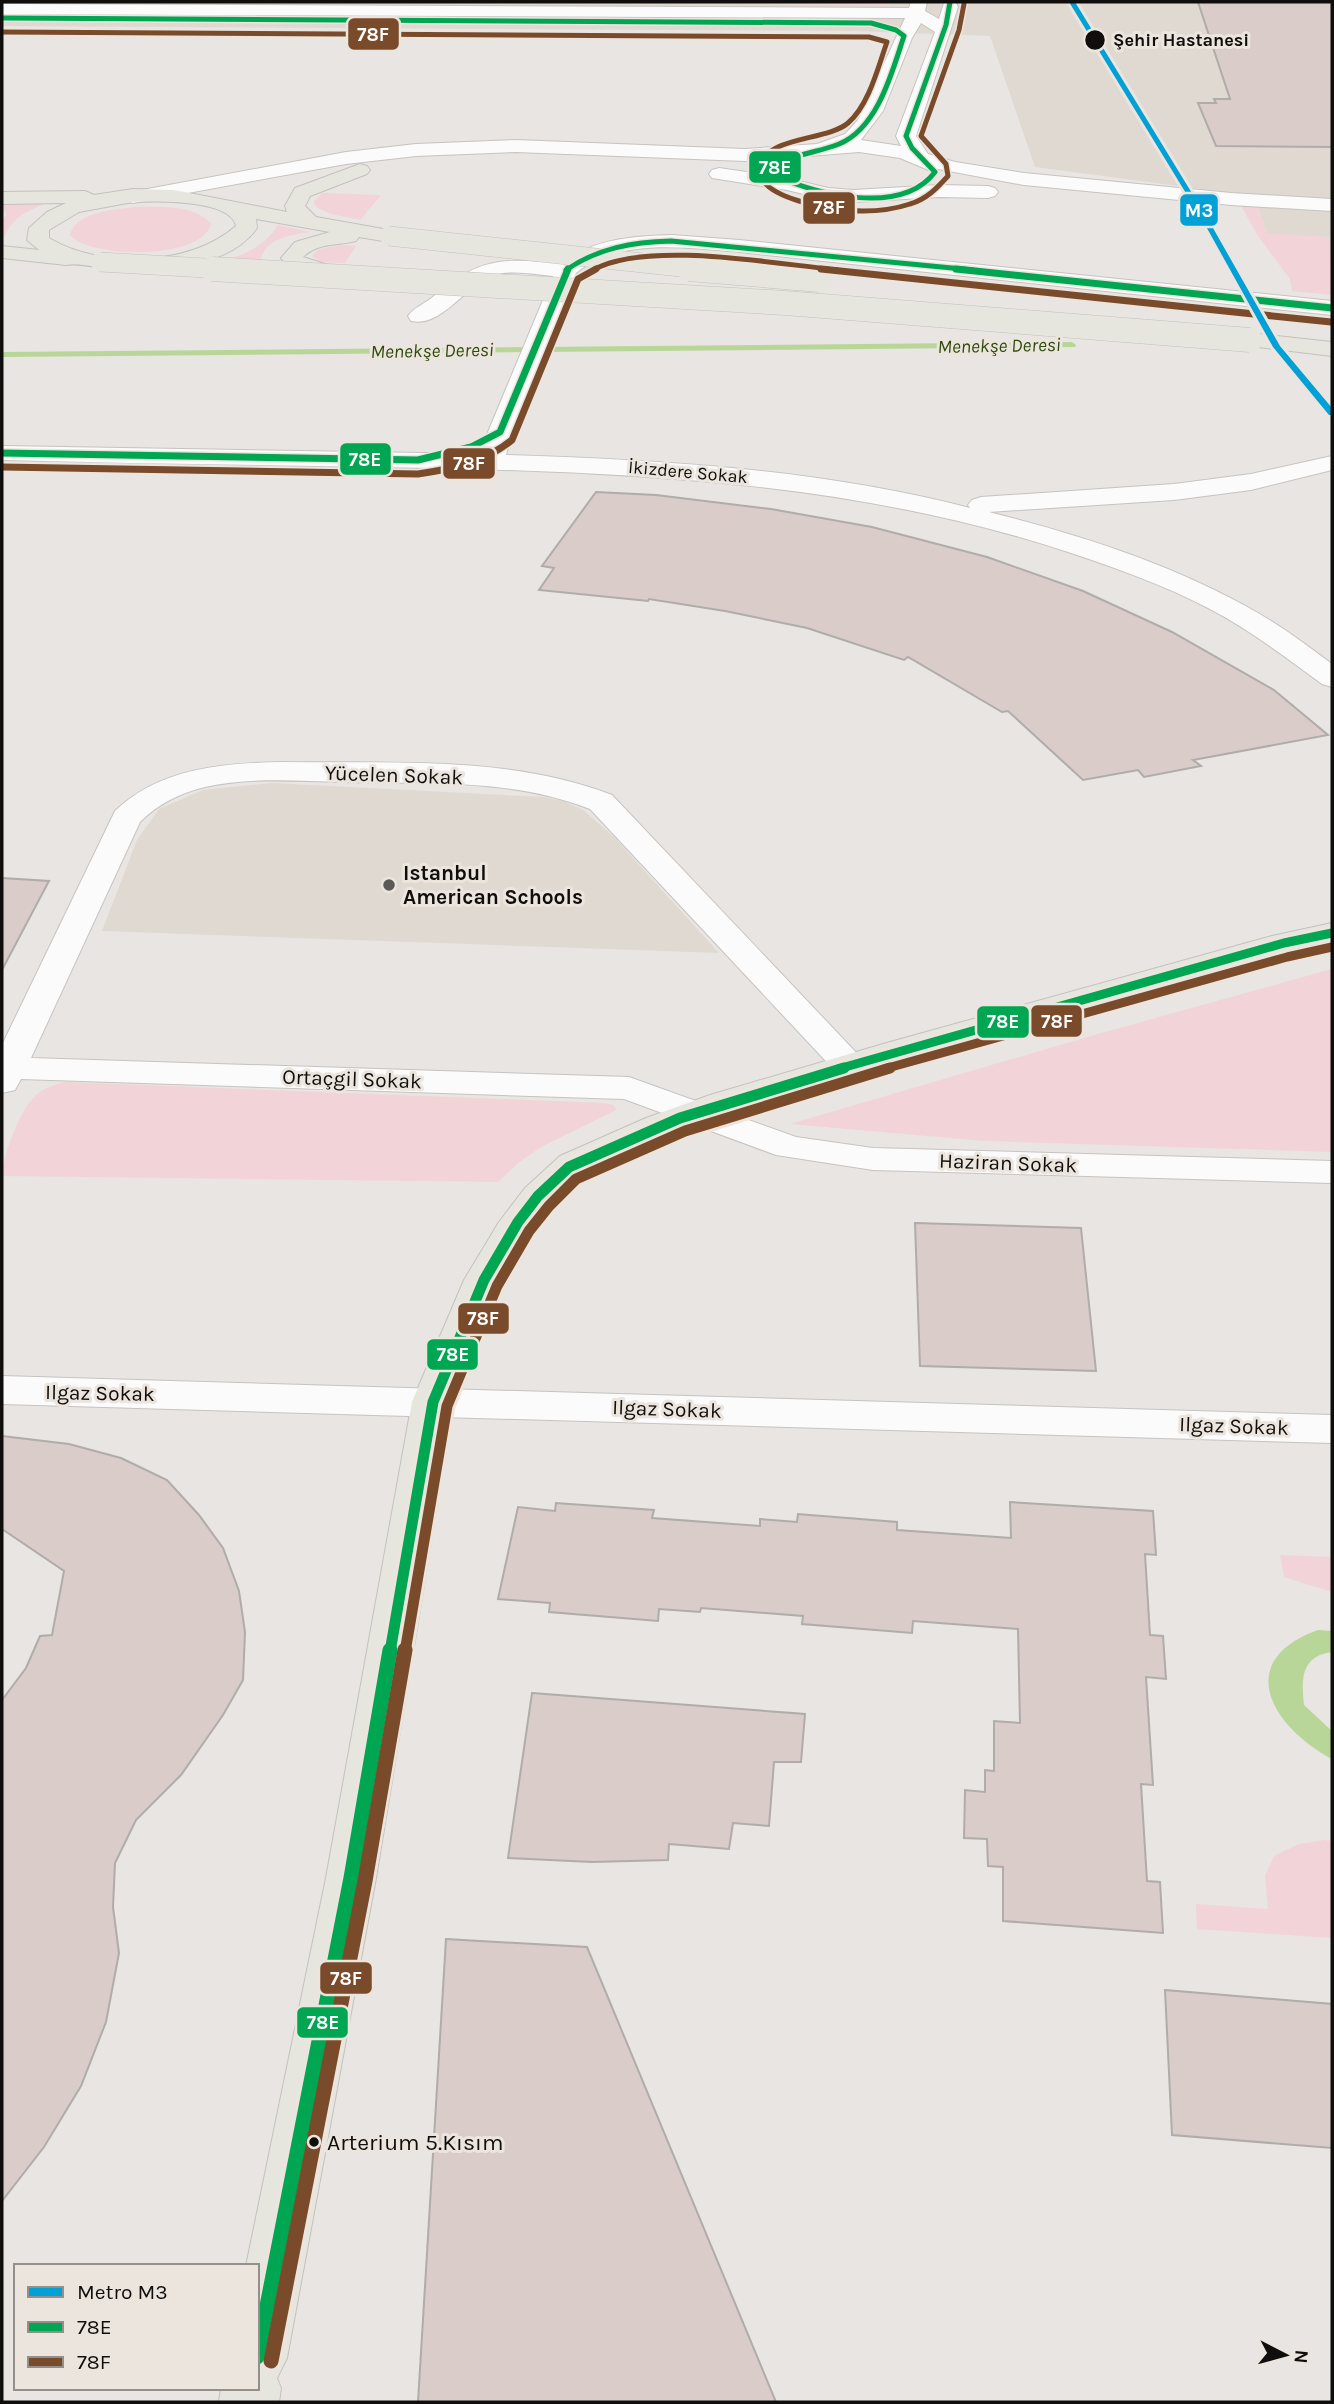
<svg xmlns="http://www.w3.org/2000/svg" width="1334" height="2404" viewBox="0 0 1334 2404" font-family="Karla,sans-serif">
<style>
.built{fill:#e0d9d1}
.green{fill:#f2d3d8}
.water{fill:#b7d698}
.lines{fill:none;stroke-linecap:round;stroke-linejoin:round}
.stream{fill:#b7d698;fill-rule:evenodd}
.building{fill:#daccc8;stroke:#afacaa;stroke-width:2}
.minor-casing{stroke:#c6c3c0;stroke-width:2}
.major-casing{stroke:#c3c1bf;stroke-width:2}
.minor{fill:#fcfbfb;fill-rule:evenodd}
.major{fill:#e7e6de;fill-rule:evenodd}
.major-bridge-far1-casing{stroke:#c3c1bf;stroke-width:20;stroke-linecap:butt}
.major-bridge-casing{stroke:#c3c1bf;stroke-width:25;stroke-linecap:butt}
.major-bridge-far1{stroke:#e7e6de;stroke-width:19}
.major-bridge{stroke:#e7e6de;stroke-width:24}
.bus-1-far4-casing{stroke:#ece5de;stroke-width:8}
.bus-1-far3-casing{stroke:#ece5de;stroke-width:10}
.bus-1-far2-casing{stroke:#ece5de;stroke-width:13}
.bus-1-far1-casing{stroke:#ece5de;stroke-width:17}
.bus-1-casing{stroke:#ece5de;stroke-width:20}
.bus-2-far4-casing{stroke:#ece5de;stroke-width:8}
.bus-2-far3-casing{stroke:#ece5de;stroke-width:10}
.bus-2-far2-casing{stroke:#ece5de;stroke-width:13}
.bus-2-far1-casing{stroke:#ece5de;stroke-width:17}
.bus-2-casing{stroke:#ece5de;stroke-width:20}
.bus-1-far4{stroke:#00a651;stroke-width:5}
.bus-1-far3{stroke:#00a651;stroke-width:7}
.bus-1-far2{stroke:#00a651;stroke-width:9}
.bus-1-far1{stroke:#00a651;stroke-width:11}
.bus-1{stroke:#00a651;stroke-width:15}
.bus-2-far4{stroke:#7a4b2a;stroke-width:5}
.bus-2-far3{stroke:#7a4b2a;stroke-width:7}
.bus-2-far2{stroke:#7a4b2a;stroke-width:9}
.bus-2-far1{stroke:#7a4b2a;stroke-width:11}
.bus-2{stroke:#7a4b2a;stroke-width:15}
.metro-1-casing{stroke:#ece5de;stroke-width:6}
.metro-1{fill:#01a0d6;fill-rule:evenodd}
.stop-dot{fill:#100e0c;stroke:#ece5de;stroke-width:2.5}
.poi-dot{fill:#5c5957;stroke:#ece5de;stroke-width:2.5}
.labels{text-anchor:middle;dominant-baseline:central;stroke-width:6;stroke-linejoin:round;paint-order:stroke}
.far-stop-label{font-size:18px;font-weight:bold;fill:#100e0c;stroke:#ece5de;text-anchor:start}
.far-street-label{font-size:18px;fill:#100e0c;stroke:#ece5de}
.far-water-label{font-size:19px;font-style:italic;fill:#2e4b0d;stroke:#ece5de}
.street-label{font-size:21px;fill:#100e0c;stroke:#ece5de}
.poi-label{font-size:21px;font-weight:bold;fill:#100e0c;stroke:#ece5de;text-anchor:start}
.near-bus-label{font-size:23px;fill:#100e0c;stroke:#ece5de;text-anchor:start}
.line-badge{stroke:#ece5de;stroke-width:2.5}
.badge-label{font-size:19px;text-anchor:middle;font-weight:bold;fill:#fff}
</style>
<rect width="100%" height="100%" fill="#e8e5e2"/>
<g class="built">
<path d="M2,2H1332V283L1267,233L1254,196L1035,167L990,36L855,31L2,26Z"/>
<path d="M272,783L544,797L563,801L583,810L614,837L719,953L102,931L137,840L159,809L203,790Z"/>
</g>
<g class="green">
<path d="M655,2H891L889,6Z"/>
<path d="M322,193L381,195L360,220L331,214L316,207L314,202Z"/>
<path d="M1234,193L1254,196L1267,233L1330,237L1332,295L1292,291L1290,279L1258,236Z"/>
<path d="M49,202C23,213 11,217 2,243V221L6,215L2,204Z"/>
<path d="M135,207C159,207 194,204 211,224C202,260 91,259 70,235C76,211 115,210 135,207Z"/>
<path d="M278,225L310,232C287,236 264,238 259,264L220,262C244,255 264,247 278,225Z"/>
<path d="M342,245L356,246L345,263L320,262L312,256L319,249Z"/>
<path d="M1332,969V1152L985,1141L790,1124L1091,1036Z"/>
<path d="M65,1082L603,1103L614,1105L616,1110L541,1147L518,1163L498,1182L2,1176C2,1157 21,1108 35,1096C43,1088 55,1085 65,1082Z"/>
<path d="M1280,1555L1332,1557V1592L1284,1577Z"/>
<path d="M1325,1840L1332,1841V1938L1197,1929L1196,1904L1268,1909L1265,1876L1274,1856L1299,1844Z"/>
</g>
<path class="water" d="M1318,1630L1332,1631V1652C1301,1656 1301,1679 1304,1705L1332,1731V1759C1272,1727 1232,1661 1318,1630Z"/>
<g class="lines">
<path class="stream" d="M1072,342L1076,345L1075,347L2,357V352Z"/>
</g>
<g class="building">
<path d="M1198,2H1332V147L1216,146L1198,103H1216L1214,99H1230Z"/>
<path d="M596,492L656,495L771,509L872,527L987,557L1083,591L1172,632L1274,690L1328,735L1193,760L1201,766L1144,777L1138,770L1083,780L1008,711L1002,712L908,657L904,660L807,628L725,611L649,599L648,601L539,590L554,568L542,566Z"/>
<path d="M2,878L49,881L2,970Z"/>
<path d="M915,1223L1081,1228L1096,1371L920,1366Z"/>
<path d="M2,1436L69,1444L121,1458L167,1480L199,1515L223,1548L239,1591L245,1632L243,1680L223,1715L181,1775L136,1820L115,1863L113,1907L119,1953L106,2022L81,2086L44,2147L2,2201V1700L26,1668L40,1636L52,1635L64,1571L2,1529Z"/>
<path d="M1010,1502L1153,1511L1156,1555L1145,1554L1150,1635L1163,1636L1166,1679L1146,1677L1153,1785L1141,1784L1147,1881L1160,1882L1163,1933L1003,1921V1867L988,1866L987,1839L964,1838L965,1790L985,1792V1770L994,1771V1721L1020,1723L1018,1629L913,1621L912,1633L802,1624L803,1616L701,1608L700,1612L659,1609L658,1621L549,1612L550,1603L498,1599L518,1507L555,1511L556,1503L654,1510L652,1518L760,1526V1519L797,1522L798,1514L897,1522V1530L1011,1538Z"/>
<path d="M532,1693L805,1714L801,1762H774L769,1826L733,1823L729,1849L669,1844L668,1860L592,1862L508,1858Z"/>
<path d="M446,1939L587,1947L776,2402H418Z"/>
<path d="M1165,1990L1332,2004V2148L1172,2135Z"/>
</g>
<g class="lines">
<defs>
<g id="minor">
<path d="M911,2H927L925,11L939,19L944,3H956L958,7L916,136L928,154L955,162L1024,173L1231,193L1332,199V211L1231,205L1024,185L938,169L931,171L900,158L859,152L745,161L516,152L416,156L346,164L133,203L126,201L123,197L126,193L346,152L416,144L516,140L745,149L817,144L845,134L858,120L905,18L2,14V4L909,8ZM921,23L935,32L896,136L901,146L861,140L883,111L912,38Z"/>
<path d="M719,168L787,178L828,188L854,190L939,185L988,186L995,188L998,192L995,196L988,198L939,197L854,202L828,200L787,190L712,178L709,174L712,170Z"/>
<path d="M672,235L739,240L1332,301V315L739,252C685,248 621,237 576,273L512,432L506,455C662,460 818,469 970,508L968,505L972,500L981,497L1174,484L1251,474L1332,456V470L1251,490L1174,500L989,512C1081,535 1175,565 1258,613C1284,628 1308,646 1332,664V687L1322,684C1285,657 1249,629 1208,608C1164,585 1116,568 1068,552C863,484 648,473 433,468C289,465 145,464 2,460V446L482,454L488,432L553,276C533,274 510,269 492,276C465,286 441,328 411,321L408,316C413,308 426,303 434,296C481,256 503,259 561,263C593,239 633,236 672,235Z"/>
<path d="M283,762C393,764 508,755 612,795L867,1064L862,1072L849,1075L836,1072L590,809C511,778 426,784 343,782C297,781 250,777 205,787C180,793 158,804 140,822L31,1058L629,1077L796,1137L873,1148L1332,1161V1183L873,1170L776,1155L624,1099L21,1079L15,1090L2,1093V1045L115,811C160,768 224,763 283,762Z"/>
<path d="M2,1376L1332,1415V1443L2,1404Z"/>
</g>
<g id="major">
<path d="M360,164L367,166L370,170L367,174L310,196L305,206L316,217L389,230L396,232L399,236L396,240L389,242L359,237L356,241C337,246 319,242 303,257L350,272L353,277L350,282L342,284L291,270L281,258L295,242L330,232L256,219L257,228C229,268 159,272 115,270C99,269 81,262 66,265L2,258V246L39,250L27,240L29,228L47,212L66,203L2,204V192L85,191L94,195L133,189L174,190L287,212L285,206L295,188ZM133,202C155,201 231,199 236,226C189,267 101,269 49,238V230L79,212Z"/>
<path d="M1250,333L1332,342V356L1242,345L1239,340L1242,335Z"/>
<path d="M1332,923V943L1290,952L908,1059L694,1126L582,1175L552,1205L534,1228L490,1310L454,1402L376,1878L287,2358L277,2378L281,2388L279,2402H219L221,2388H257V2266H246L326,1878L412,1402L464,1280L499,1222L525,1188L560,1156L646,1118L710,1095L883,1044L1272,936Z"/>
</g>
</defs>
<use href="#minor" class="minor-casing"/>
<use href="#major" class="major-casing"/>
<use href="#minor" class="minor"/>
<use href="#major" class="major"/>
<defs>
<g id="major-bridge-far1">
<path d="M389,236L709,270"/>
<path d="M100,262L241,270"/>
</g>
<g id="major-bridge">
<path d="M212,269L785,303L1250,340"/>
<path d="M689,269L820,280"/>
</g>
</defs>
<use href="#major-bridge-far1" class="major-bridge-far1-casing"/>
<use href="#major-bridge" class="major-bridge-casing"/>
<use href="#major-bridge-far1" class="major-bridge-far1"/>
<use href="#major-bridge" class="major-bridge"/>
<defs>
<g id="bus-1-far4">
<path d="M2,18L871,23L896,30L904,36C892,72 878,128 839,144C817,153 794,153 774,168L776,176C818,195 902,216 935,172L912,148L906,136L946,25L950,2"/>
<path d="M566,270C598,248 633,242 671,241L973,270"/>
</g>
<g id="bus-1-far3">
<path d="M956,269L1332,308"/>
<path d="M2,453L418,460L471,447L500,432L568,269"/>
</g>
<path id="bus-1-far2" d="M838,1069L1284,943L1332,933"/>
<path id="bus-1-far1" d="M390,1652L433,1402L484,1280L518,1222L538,1196L569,1167L680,1118L844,1068"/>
<path id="bus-1" d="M257,2357L351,1878L390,1650"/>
<g id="bus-2-far4">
<path d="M2,32L869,37L887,42C878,67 869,105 848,123C827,141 767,136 760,166C753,200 839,211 863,211C879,211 895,209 910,204C927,199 937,188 948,176L946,164L921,136L959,30L964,4"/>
<path d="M593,270C647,240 775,264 838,270"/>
</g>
<g id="bus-2-far3">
<path d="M821,269L1331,322"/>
<path d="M2,467L418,474C452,469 485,462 512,440L578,279L596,269"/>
</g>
<path id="bus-2-far2" d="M884,1069L1287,957L1332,947"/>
<path id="bus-2-far1" d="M405,1652L447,1406L497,1286L529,1231L549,1206L576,1179L685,1131L890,1068"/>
<path id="bus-2" d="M271,2361L365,1881L405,1650"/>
</defs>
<use href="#bus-1-far4" class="bus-1-far4-casing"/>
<use href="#bus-1-far3" class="bus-1-far3-casing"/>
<use href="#bus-1-far2" class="bus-1-far2-casing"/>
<use href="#bus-1-far1" class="bus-1-far1-casing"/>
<use href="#bus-1" class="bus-1-casing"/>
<use href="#bus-2-far4" class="bus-2-far4-casing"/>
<use href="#bus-2-far3" class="bus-2-far3-casing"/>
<use href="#bus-2-far2" class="bus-2-far2-casing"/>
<use href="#bus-2-far1" class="bus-2-far1-casing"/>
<use href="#bus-2" class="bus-2-casing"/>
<use href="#bus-1-far4" class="bus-1-far4"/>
<use href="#bus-1-far3" class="bus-1-far3"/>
<use href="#bus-1-far2" class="bus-1-far2"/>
<use href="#bus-1-far1" class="bus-1-far1"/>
<use href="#bus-1" class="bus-1"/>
<use href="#bus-2-far4" class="bus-2-far4"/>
<use href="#bus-2-far3" class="bus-2-far3"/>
<use href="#bus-2-far2" class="bus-2-far2"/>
<use href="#bus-2-far1" class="bus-2-far1"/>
<use href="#bus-2" class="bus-2"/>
<defs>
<path id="metro-1" d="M1069,2H1075L1209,221L1280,346L1332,408V415H1329L1273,347L1203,221Z"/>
</defs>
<use href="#metro-1" class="metro-1-casing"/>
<use href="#metro-1" class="metro-1"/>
</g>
<g class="stop-dot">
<circle cx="1095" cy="40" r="11"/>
<circle cx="314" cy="2142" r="6"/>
</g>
<circle class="poi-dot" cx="389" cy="885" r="7"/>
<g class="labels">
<g class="far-stop-label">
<text x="1113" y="40">Şehir Hastanesi</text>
</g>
<g class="far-street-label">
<text transform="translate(688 472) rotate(5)">İkizdere Sokak</text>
</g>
<g class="far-water-label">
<text transform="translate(999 346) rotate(-1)">Menekşe Deresi</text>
<text transform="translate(432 351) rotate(-1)">Menekşe Deresi</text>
</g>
<g class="street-label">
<text transform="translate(394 775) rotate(2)">Yücelen Sokak</text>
<text transform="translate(352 1079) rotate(2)">Ortaçgil Sokak</text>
<text transform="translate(1008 1163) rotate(2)">Haziran Sokak</text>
<text transform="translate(100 1393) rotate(1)">Ilgaz Sokak</text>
<text transform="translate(667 1409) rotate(2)">Ilgaz Sokak</text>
<text transform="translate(1234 1426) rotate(2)">Ilgaz Sokak</text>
</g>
<g class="poi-label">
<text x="403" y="873">Istanbul<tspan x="403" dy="24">American Schools</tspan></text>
</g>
<g class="near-bus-label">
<text x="327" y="2142">Arterium 5.Kısım</text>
</g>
</g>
<g class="line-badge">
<rect x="347" y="17" width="53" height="34" rx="7" fill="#7a4b2a"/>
<rect x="748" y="150" width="54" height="34" rx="7" fill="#00a651"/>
<rect x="802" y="191" width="54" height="34" rx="7" fill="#7a4b2a"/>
<rect x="1179" y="193" width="40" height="34" rx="7" fill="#01a0d6"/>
<rect x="339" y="442" width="53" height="34" rx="7" fill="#00a651"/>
<rect x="442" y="447" width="54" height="33" rx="7" fill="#7a4b2a"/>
<rect x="1030" y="1004" width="53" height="34" rx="7" fill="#7a4b2a"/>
<rect x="976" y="1005" width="54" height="34" rx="7" fill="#00a651"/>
<rect x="457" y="1302" width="53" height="33" rx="7" fill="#7a4b2a"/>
<rect x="426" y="1338" width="53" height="33" rx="7" fill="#00a651"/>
<rect x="319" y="1961" width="54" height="34" rx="7" fill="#7a4b2a"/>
<rect x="296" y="2006" width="53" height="33" rx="7" fill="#00a651"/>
</g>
<g class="badge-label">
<text x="373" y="41">78F</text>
<text x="775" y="174">78E</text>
<text x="829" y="214">78F</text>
<text x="1199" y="217">M3</text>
<text x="365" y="466">78E</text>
<text x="469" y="470">78F</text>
<text x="1057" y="1028">78F</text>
<text x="1003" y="1028">78E</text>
<text x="483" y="1325">78F</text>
<text x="453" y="1361">78E</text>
<text x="346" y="1985">78F</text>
<text x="323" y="2029">78E</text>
</g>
<rect width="1334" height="2404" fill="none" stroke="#100e0c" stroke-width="7"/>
<rect x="14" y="2264" width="245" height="126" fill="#ece5de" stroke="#948f8a" stroke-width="2"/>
<rect x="28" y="2287" width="35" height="10" fill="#01a0d6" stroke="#948f8a" stroke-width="2"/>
<text x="77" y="2299" font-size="21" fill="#100e0c">Metro M3</text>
<rect x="28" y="2322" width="35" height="10" fill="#00a651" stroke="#948f8a" stroke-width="2"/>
<text x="77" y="2334" font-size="21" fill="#100e0c">78E</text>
<rect x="28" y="2357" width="35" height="10" fill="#7a4b2a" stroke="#948f8a" stroke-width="2"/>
<text x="77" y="2369" font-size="21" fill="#100e0c">78F</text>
<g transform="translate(1285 2355) rotate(96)" stroke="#ece5de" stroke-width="5" paint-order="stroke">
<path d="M0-5L12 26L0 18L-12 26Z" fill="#100e0c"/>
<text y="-10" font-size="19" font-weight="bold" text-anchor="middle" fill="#100e0c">N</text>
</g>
</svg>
